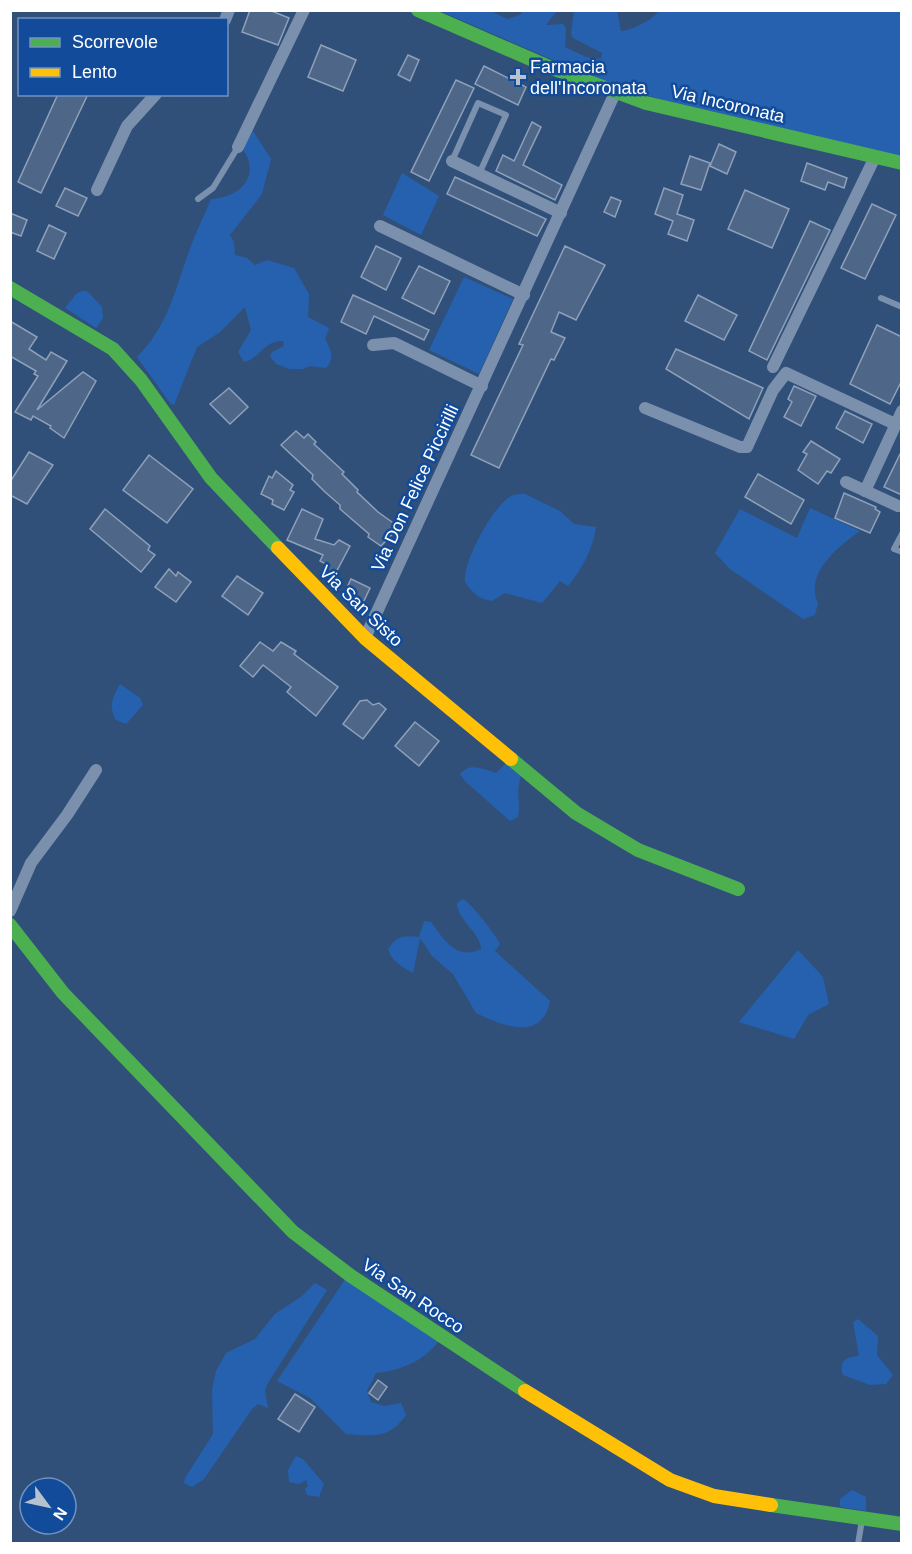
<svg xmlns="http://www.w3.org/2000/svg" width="912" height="1554" viewBox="0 0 912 1554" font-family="Arial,sans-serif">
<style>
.green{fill:#2661b0}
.building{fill:#4e6789;stroke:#8fa1ba;stroke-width:1.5}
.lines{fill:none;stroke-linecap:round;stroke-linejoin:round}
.lane{stroke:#7b90ad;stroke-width:6}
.street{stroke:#7b90ad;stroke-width:12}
.fast{stroke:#4caf50;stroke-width:14}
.slow{stroke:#ffc107;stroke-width:14}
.poi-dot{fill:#b7c2d0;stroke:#114b9a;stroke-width:2}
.labels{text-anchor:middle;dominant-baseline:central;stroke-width:5;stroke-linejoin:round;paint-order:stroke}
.poi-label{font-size:18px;fill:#fff;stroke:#114b9a;text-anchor:start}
.street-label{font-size:18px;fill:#fff;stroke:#114b9a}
</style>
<rect width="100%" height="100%" fill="#30507a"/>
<g class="green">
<path d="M440,11H490L508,19L520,15L523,11H557L546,25L563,24L566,28L565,47L586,57L601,59L602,53L573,38L571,33L574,11H617L621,31C633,30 652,20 659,11H901V158L681,105L611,85Z"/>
<path d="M251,128L271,159L262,194L230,235L234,242L235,255L247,258L255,265L267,260L294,268L309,294L308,317L329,328L325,339C331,349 335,359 326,368L310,366L303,369H290L276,364L270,356L272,352L284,346L283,341C264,340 261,358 244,362L238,352L251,330L245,307L219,333L197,347L174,405L170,403L137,357C171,323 177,281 194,238C199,225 206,212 211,199C241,198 262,175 242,148Z"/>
<path d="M402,173L439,196L421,235L383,215Z"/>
<path d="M464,277L513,299L479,374L429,350Z"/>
<path d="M82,291H87L102,307L103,318L96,328L65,308L76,294Z"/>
<path d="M525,494L560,511L574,524L596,527C593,549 582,569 568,586L560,581L542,603L505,593L492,601C478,599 473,593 465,582C463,561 493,506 511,496C515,494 521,494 525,494Z"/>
<path d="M810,508L860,531C838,547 804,573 818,603L815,615L803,619L730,569L715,553L740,509L797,538Z"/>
<path d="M120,684L140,698L143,705L126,724L116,720C108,705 113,697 120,684Z"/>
<path d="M506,763L521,776C515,796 521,799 518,817L510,821L466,782L460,774C471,762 482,769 496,773Z"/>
<path d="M463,899C472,904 495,934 500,944L495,951L550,1001C542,1042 502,1026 476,1013L453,974L432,956L420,938L413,973C401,966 392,962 388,949C396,936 405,935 419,937L424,921L431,922C444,940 457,961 481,949C481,933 457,920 457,903Z"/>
<path d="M798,950L823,977L829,1004L808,1015L794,1039L739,1022Z"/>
<path d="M346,1278L440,1339C425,1361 402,1370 376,1373L367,1391L371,1402L384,1406L401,1403L406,1415C389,1439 374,1436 346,1434L310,1398L277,1381Z"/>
<path d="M315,1283L327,1290L268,1383L265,1390L268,1408L258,1404L252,1409L204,1479L192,1487L184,1483L185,1478L213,1434L212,1390L216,1371L226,1353L255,1339L275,1314L302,1296Z"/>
<path d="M858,1319L878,1336L877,1355L893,1375L886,1384L870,1385L843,1375C839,1361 845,1357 859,1356L853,1322Z"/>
<path d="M296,1456L303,1459L324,1484L319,1497L307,1495L305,1489L308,1486L306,1480L299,1484L289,1482L288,1470Z"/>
<path d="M852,1490L866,1497V1511L840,1507V1499Z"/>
</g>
<g class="building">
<path d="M250,10H269L289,18L278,45L242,32Z"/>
<path d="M321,45L356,60L343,91L308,77Z"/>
<path d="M408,55L419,60L410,81L398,75Z"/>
<path d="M484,66L526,87L518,105L475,84Z"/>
<path d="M456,80L474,88L429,181L411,172Z"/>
<path d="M58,94H88L41,193L18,182Z"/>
<path d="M532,122L541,127L523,165L562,185L555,200L496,171L503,155L514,161Z"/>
<path d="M719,144L736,152L727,174L710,166Z"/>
<path d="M690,156L710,163L701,190L681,184Z"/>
<path d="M807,163L847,178L844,188L828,182L825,190L801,181Z"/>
<path d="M455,177L546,219L537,236L447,194Z"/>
<path d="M65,188L87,198L78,216L56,206Z"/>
<path d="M664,188L683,195L677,214L694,220L687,241L668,234L673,221L655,214Z"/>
<path d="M745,190L789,209L772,248L728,229Z"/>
<path d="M611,197L621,201L615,217L604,212Z"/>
<path d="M872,204L896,215L865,279L841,268Z"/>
<path d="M10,213L27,220L21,236L10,232Z"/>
<path d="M810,221L830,230L767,360L749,351Z"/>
<path d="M49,225L66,233L54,259L37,251Z"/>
<path d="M376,246L401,258L386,290L361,277Z"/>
<path d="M565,246L605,265L576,320L559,312L551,332L565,338L554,360L551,359L499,468L471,455L523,345L519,344Z"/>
<path d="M419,266L450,281L434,314L402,298Z"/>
<path d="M353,295L429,330L424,340L374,316L366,334L341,322Z"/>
<path d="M698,295L737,315L724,340L685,321Z"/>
<path d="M10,321L37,337L29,349L46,360L51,352L67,361L37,410L83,372L96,381L64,438L50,428L51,426L33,416L31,420L15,412L38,376L34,374L36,371L10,356Z"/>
<path d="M877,325L902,337V380L890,404L850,384Z"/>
<path d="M676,349L763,388L749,419L666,369Z"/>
<path d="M794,386L816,396L801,426L784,417L792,402L788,399Z"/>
<path d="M229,388L248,407L230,424L210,404Z"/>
<path d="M845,411L872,424L863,443L836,428Z"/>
<path d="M296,431L304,438L308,434L316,442L314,444L344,472L342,474L358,490L357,492L378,512L399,527L381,546L368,537L369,534L340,509V505L325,492L312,479L313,475L281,445Z"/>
<path d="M811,441L840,459L831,473L827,471L818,484L798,470L807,454L803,452Z"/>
<path d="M902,450V495L884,487Z"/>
<path d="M29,452L53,465L27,504L10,495V482Z"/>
<path d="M149,455L193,489L167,523L123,490Z"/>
<path d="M276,471L293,485L290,490L294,492L284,510L272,504L273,500L261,494L269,476L272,478Z"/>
<path d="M758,474L804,500L791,524L745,497Z"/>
<path d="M844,493L876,507L875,509L880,512L870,533L835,518Z"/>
<path d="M105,509L150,546L148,550L155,555L141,572L90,529Z"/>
<path d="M302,509L323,519L315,539L334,545L339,540L350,546L333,578L322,572L326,564L320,561L323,555L287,540Z"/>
<path d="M169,569L176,576L178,572L191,582L176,602L155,587Z"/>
<path d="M237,576L263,593L248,615L222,596Z"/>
<path d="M351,579L370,588L362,605L343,596Z"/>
<path d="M260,642L273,651L281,642L296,651L294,654L338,687L316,716L287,692L291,687L263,665L253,677L240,666Z"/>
<path d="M367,700L373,705L379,703L386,709L363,739L343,724L360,701Z"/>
<path d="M415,722L439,741L419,766L395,746Z"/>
<path d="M378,1380L387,1387L378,1400L369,1393Z"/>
<path d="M295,1394L315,1407L299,1432L278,1419Z"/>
</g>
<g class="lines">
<g class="lane">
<path d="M452,161L478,103L506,115L479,174"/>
<path d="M198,199L213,188L238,147"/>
<path d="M881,298L902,307"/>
<path d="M902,534L894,549L902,552"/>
<path d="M858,1544L862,1520"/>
</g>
<g class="street">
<path d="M225,20L229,10"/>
<path d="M238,147L304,10"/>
<path d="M452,161L561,213"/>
<path d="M97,190L127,126L156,94"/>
<path d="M380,226L524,295"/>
<path d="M373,345L394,343L482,386"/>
<path d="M773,367L875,157"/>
<path d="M645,408L740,447H747L773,390L786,373L895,424"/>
<path d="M846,482L898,506"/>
<path d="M865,491L902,411"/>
<path d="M365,638L615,93"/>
<path d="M10,911L31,863L67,815L96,770"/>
</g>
<g class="fast">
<path d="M418,10L549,67L646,103L902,163"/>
<path d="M10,288L113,349L141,380L211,478L278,548"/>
<path d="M511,759L576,813L638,850L738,889"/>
<path d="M10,925L63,993L293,1232L351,1276L525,1391"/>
<path d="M771,1505L902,1524"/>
</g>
<g class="slow">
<path d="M278,548L365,638L511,759"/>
<path d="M525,1391L670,1480L714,1496L771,1505"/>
</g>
</g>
<path class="poi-dot" d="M515 68h6v6h6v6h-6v6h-6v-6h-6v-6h6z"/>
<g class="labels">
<g class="poi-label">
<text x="530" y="67">Farmacia<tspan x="530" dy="21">dell'Incoronata</tspan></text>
</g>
<g class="street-label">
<text transform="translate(728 104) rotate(13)">Via Incoronata</text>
<text transform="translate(415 488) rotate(-65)">Via Don Felice Piccirilli</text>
<text transform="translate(361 606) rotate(44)">Via San Sisto</text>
<text transform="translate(413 1296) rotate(34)">Via San Rocco</text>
</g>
</g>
<rect width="912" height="1554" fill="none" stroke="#ffffff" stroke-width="24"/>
<rect x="18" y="18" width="210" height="78" fill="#114b9a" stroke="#7093c2" stroke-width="1.5"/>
<rect x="30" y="38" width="30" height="9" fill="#4caf50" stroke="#7093c2" stroke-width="1.5"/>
<text x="72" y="48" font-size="18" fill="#ffffff">Scorrevole</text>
<rect x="30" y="68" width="30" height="9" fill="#ffc107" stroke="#7093c2" stroke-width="1.5"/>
<text x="72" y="78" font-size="18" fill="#ffffff">Lento</text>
<g transform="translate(48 1506) rotate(123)"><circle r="28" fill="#114b9a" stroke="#7093c2" stroke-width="1.5"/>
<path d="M0-4.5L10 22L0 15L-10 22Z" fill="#b7c2d0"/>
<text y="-9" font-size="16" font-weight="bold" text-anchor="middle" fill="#ffffff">N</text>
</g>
</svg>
